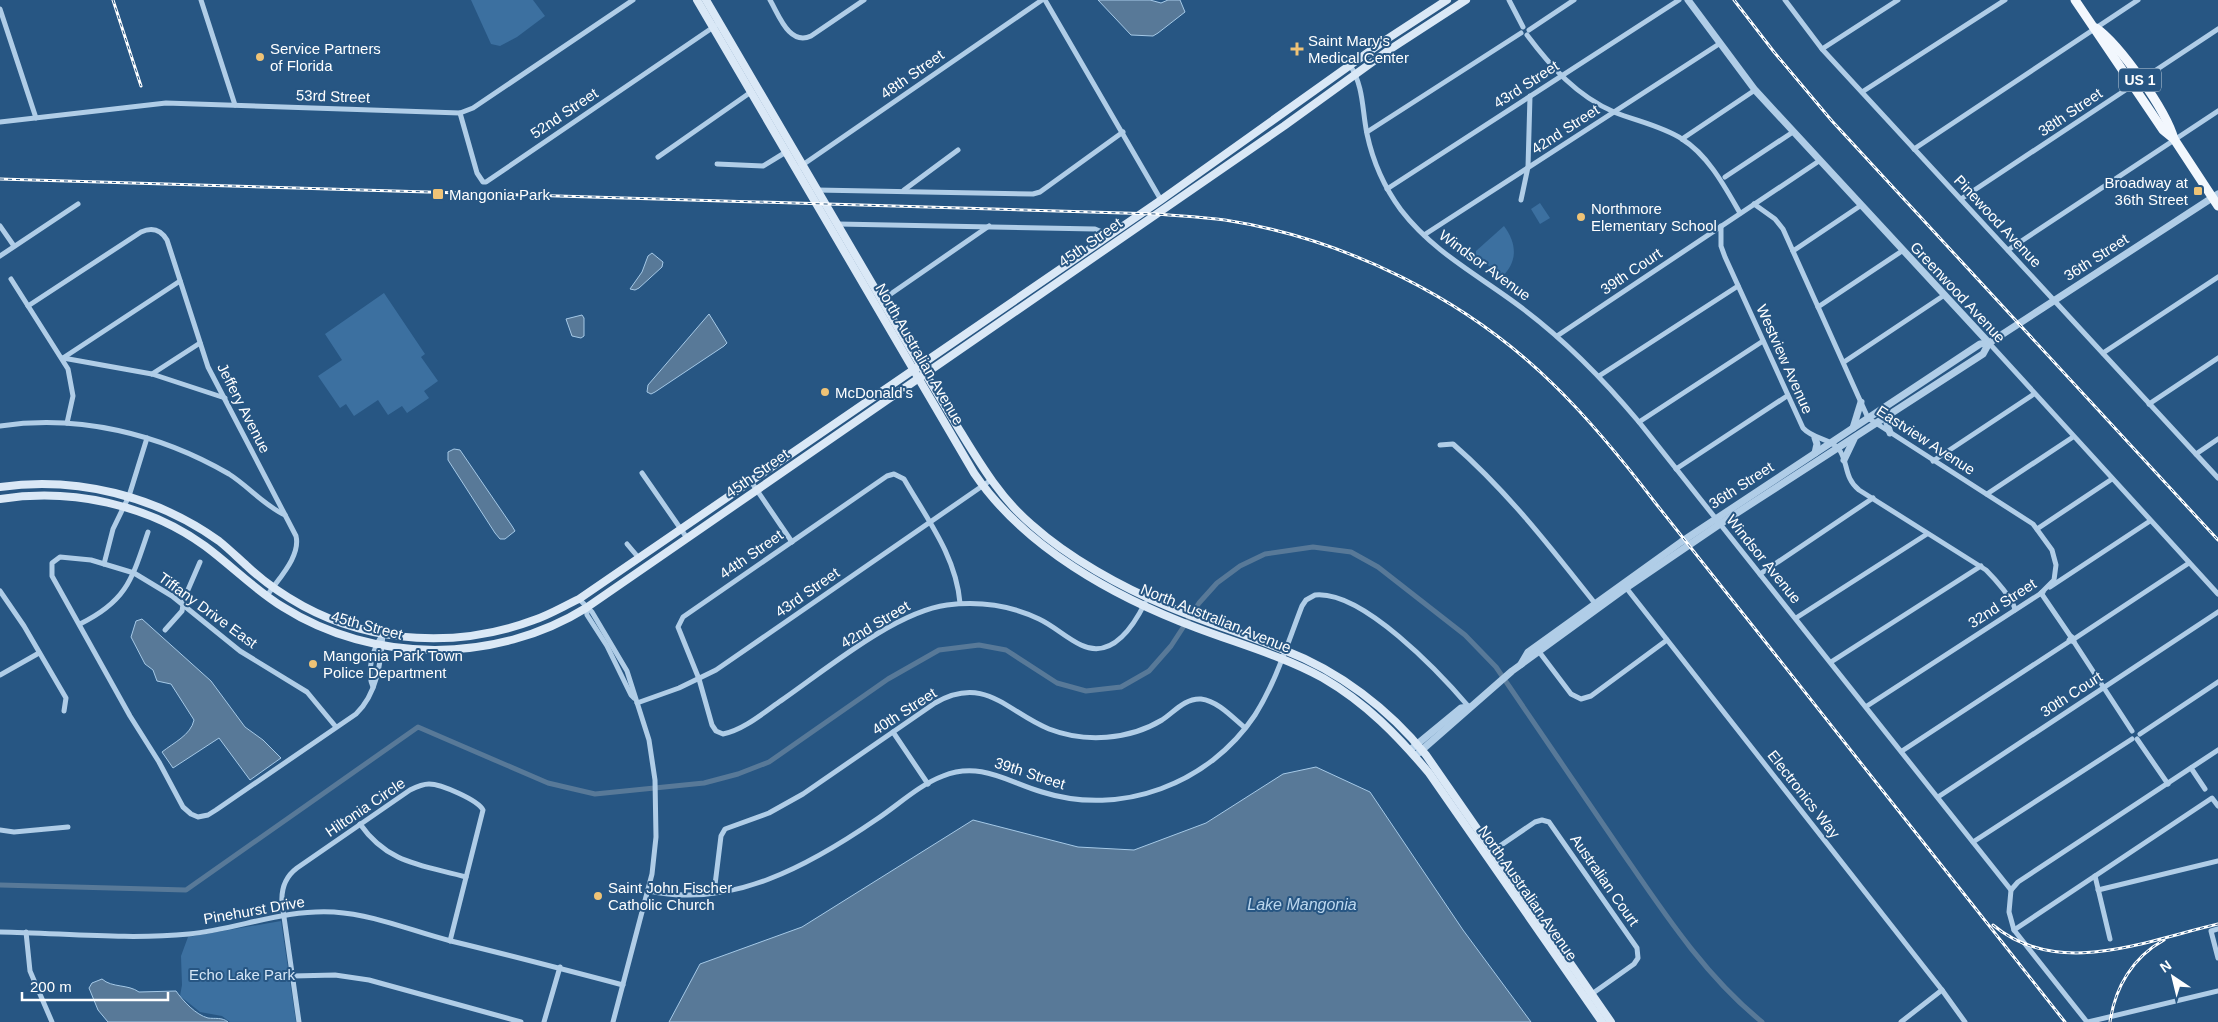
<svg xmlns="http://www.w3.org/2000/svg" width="2218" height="1022" viewBox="0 0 2218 1022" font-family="Helvetica,sans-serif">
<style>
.green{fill:#3c70a0}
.water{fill:#587998;stroke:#a5c9e7}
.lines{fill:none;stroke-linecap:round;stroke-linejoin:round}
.canal{stroke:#587998;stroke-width:5}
.minor{stroke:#b0cde7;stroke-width:5}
.tertiary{stroke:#b0cde7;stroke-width:7}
.secondary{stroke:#dae8f6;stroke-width:8}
.primary{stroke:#f2f7fd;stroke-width:9}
.rail-casing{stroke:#fff;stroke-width:3}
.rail{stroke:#275683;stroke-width:1;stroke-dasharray:4;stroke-linecap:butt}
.poi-dot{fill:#efc376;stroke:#275683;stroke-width:2}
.labels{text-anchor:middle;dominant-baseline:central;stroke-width:4;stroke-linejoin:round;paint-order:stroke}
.shield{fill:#275683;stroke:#beccda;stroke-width:1}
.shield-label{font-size:14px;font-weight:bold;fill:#fff}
.poi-label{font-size:15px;fill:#fff;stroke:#275683;text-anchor:start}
.street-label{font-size:15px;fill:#fff;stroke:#275683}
.park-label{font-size:15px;fill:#d4e5f6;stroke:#275683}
.water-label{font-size:16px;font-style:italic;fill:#bcd7ee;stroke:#275683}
</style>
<rect width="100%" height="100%" fill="#275683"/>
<g class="green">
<path d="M471,0H533L545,16L517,37L500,46L491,44Z"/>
<path d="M1540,203L1550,218L1540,224L1531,209Z"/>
<path d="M1504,226C1517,244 1518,261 1502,277L1476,255V251Z"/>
<path d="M384,293L425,354L421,357L438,381L424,391L429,398L407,413L402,406L388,415L378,400L354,416L346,404L340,408L318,376L342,360L325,334Z"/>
<path d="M281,921L296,1022H230L222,1016L200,1012L180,996L182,985L181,956L188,937Z"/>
</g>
<g class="water">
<path d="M1098,0H1150L1161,3L1168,0H1180L1185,12L1158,33L1153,36L1131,35Z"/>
<path d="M652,253L663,262L662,267L639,288L635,290L630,289L642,272L648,256Z"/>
<path d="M709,314L727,343L724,346L655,392L651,394L647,392L648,385Z"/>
<path d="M582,315L584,318V336L581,338L572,336L566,319Z"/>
<path d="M454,449L460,450L512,526L515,531L505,539H500L495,533L448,460V452Z"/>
<path d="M142,619L211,681L245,727L263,740L281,758L250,780L219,738L173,768L162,752C173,743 191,735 194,720L171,684L157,681L153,670L145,664L131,637L136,621Z"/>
<path d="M1316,767L1370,792L1463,930L1531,1022H669L700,964L802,927L973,820L1078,847L1134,850L1206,823L1283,774Z"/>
<path d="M102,979C112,988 128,984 139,992L176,991C183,1001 196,1015 208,1018C215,1019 222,1017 228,1022H108L98,1010L89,988L92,983Z"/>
</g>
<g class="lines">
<path class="canal" d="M0,885L186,890L418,727L548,783L595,794L704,783L738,774L769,762L888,679L939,650L979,645L1006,650L1057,683L1086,691L1121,687L1149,671L1171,646L1199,603L1217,583L1240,566L1265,554L1313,547L1351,552L1378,567L1465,635L1496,667C1537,728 1579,788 1620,849C1662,910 1704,975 1762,1022"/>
<g class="minor">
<path d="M201,0L235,105"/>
<path d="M770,0C779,15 789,46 811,36L864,0"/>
<path d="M1045,0L1161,200"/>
<path d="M1509,0L1523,27"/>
<path d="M1785,0L1822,49L2218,478"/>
<path d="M0,9L36,118"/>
<path d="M1529,30L1574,0"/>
<path d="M1527,35C1551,67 1577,96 1614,112C1636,121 1662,126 1682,139C1708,155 1725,187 1740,213"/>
<path d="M1822,49L1898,0"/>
<path d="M1350,65C1364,87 1362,110 1367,134C1373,162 1384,187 1401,210C1434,253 1480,276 1522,308C1566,341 1604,380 1639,422L2011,890L2009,912L2014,930L2087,1022"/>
<path d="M2141,80L2218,29"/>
<path d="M1862,92L2005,0"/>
<path d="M460,113L477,173L483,182H486L715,26"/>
<path d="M0,122L166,103L460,113L473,108L633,0"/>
<path d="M1367,132L1521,33"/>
<path d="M1682,139L1755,90"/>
<path d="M1914,149L2138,0"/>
<path d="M658,157L751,92"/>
<path d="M717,164L763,166L786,152"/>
<path d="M801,166L1042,0"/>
<path d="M1725,177L1793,132"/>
<path d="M1387,189L1679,0"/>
<path d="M816,190L1033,194L1040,192L1123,132"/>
<path d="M904,190L958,150"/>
<path d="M1961,199L2133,85"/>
<path d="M1521,200L1528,167L1530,96"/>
<path d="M1754,204L1775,219L1783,229L1868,418L2033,524L2052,550L2056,565L2054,580L2041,593"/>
<path d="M838,224L1095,229L1109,235"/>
<path d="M0,226L14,246"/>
<path d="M1721,226V246L1725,257L1803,428C1813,439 1828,438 1838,448C1849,461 1843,477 1859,490L1986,570C1994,578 2014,600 2015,610"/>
<path d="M1424,235L1719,44"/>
<path d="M2008,250L2218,111"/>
<path d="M1793,251L1860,206"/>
<path d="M0,256L78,204"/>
<path d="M11,279L68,369L73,396L67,423"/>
<path d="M882,300L989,226"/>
<path d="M28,306L141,232C152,227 161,230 167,240L208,367L296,536C301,557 277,580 267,596"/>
<path d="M1818,307L1902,251"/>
<path d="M1557,336L1819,161"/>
<path d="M1989,343L2218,594"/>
<path d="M2103,353L2218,277"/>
<path d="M63,358L152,374L225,398"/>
<path d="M63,358L180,281"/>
<path d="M1844,362L1943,296"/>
<path d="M152,374L200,343"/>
<path d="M1599,376L1738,286"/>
<path d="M2149,404L2218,358"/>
<path d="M1639,422L1763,341"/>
<path d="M0,426C79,414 160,434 229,474C248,486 265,506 285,515"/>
<path d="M1440,445L1453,444C1508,492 1552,549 1597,606"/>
<path d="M2196,454L2218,439"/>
<path d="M1933,461L2034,394"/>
<path d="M1676,469L1787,396"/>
<path d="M642,473L687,538"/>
<path d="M750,480L792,542"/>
<path d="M1987,494L2073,437"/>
<path d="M2037,529L2112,479"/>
<path d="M627,544L638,557"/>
<path d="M104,564L113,529L129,496L147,438"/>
<path d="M1760,574L1873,498"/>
<path d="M1624,585L1942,990L1965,1022"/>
<path d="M2050,587L2150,521"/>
<path d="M0,591L24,626L66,698L64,711"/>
<path d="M2041,593L2071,637"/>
<path d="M579,599L592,612L627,671L649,740L655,780L656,837L652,874L613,1022"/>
<path d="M960,603C956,556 927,519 904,479L894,474L887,476L683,617L678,627L699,679L712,725L716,731L723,734C743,730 762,714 779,702C823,672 894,612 947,605C979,601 1010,605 1039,619C1054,626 1066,638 1081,645C1112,660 1133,627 1145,603"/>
<path d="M586,608L587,615L607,646L631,695L634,698"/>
<path d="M1796,618L1927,534"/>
<path d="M80,624C127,601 132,579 148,532"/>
<path d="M165,630L182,611L184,599L200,562"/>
<path d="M2074,639L2072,637L2069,640L2074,642V639L2189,563"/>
<path d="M2074,642L2132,731"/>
<path d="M1537,649L1571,694L1581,699L1591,696L1667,640"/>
<path d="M1831,662L1981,566"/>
<path d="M0,675L39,653"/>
<path d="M373,687C366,671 373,648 383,634"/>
<path d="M637,703L679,688L716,670L991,480"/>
<path d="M1867,706L2043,592"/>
<path d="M336,727L307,692L240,651L172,596L134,573L91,560L60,557L52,563V576L130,716L159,762L183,807L191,814L198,817L208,815L216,810L356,714C377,694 381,662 383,634"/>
<path d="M893,732L928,784"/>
<path d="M2140,734L2218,682"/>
<path d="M2137,739L2168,784"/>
<path d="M1902,751L2070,641"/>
<path d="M2191,768L2205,789"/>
<path d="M1938,797L2218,612"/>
<path d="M360,824C388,864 422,865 466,877"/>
<path d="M0,830L14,832L68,827"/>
<path d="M1973,842L2132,739"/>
<path d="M1491,852L1535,822L1542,820L1549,822L1637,948L1638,958L1634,964L1589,996"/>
<path d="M2095,876L2110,939"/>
<path d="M2011,890L2018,882L2218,750"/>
<path d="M2098,890L2218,861"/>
<path d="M649,891C732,909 810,865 877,819C898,805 919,785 943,776C980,761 1008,782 1042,792C1121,817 1209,784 1255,715C1276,682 1288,642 1302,606L1306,600L1315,595C1362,590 1440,673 1469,707"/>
<path d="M714,893L721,836L725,829L769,813L803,794L935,703C985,674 1007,712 1049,729C1085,743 1129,740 1162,720C1174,712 1185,698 1201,699C1218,701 1233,718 1245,728"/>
<path d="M2218,929L2211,931L2218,958"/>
<path d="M2014,930L2212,798L2218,806"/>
<path d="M0,932C62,933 127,940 189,934C238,929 284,909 334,912C376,915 411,931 451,941C509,955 566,970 623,985"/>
<path d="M26,932L30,971L52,1022"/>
<path d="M293,976L335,975L369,980L521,1022"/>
<path d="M299,1022L282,903C281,888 285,877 297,868L410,790C416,787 422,784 429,784C441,784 478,800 483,810L450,941"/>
<path d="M544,1022L560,967"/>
<path d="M1901,1022L1942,990"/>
<path d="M2088,1022L2218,991"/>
</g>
<g class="tertiary">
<path d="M1688,0L1755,90L1989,343"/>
<path d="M1853,428L1861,402"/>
<path d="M1890,433L1887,423L1890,415"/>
<path d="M1815,453L1817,444L1815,438"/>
<path d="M1844,460L1854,439"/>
<path d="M1521,664L1528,652L1681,542L1980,344L1989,343"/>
<path d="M1410,750L1461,708L1469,707"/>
<path d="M1415,756L1512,671L1626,588L1720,524L1983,354L1989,343L2218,194"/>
</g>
<g class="secondary">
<path d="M697,0L974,473C1024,547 1114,597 1197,628C1239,644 1283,656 1323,678C1366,703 1398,736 1429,773L1602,1022"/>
<path d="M706,0C771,111 836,222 901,333C920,364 938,395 957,426C979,462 1000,498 1032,525C1069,558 1121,587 1167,606C1205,622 1245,634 1284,650C1339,671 1389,709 1426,755L1611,1022"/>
<path d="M0,487C77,476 156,496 219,541C229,549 238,558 247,566C264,582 283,595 303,606C373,644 459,648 534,620C549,615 564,606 579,599L1161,200L1384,41L1447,0"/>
<path d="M0,499C71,488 147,504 205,546C232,566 255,590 283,607C373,664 496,664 586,608L1284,126L1389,50L1466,0"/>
</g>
<g class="primary">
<path d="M2075,0L2163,130L2174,139L2218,206"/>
<path d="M2096,28C2120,45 2166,110 2174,139"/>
</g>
<defs>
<g id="rail">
<path d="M113,0L141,86"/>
<path d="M1734,0L1774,52L1832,121L2218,540"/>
<path d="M0,179L1156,214C1179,216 1202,217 1225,220C1346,239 1467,299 1554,385C1592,422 1625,463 1657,505C1695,553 1733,601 1771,649C1869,773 1967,898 2065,1022"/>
<path d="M1993,925C2058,979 2145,941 2218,924"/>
<path d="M2110,1022C2115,987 2133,957 2164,940"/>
</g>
</defs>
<use href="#rail" class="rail-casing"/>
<use href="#rail" class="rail"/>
</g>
<g class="poi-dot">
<path d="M1294.5 41.5h5v5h5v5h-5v5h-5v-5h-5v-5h5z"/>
<circle cx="260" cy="57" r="5"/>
<rect x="2193" y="186" width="10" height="10" rx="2.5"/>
<rect x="432" y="188" width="12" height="12" rx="2.5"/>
<circle cx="1581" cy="217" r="5"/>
<circle cx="825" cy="392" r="5"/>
<circle cx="313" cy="664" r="5"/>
<circle cx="598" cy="896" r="5"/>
</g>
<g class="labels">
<rect class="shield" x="2119" y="68.5" width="42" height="23" rx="4"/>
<g class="shield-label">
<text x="2140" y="80">US 1</text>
</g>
<g class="poi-label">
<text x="1308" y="40">Saint Mary's<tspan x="1308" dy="17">Medical Center</tspan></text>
<text x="270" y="48">Service Partners<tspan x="270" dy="17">of Florida</tspan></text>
<text x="2188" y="182" text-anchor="end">Broadway at<tspan x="2188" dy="17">36th Street</tspan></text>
<text x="449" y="194">Mangonia Park</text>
<text x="1591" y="208">Northmore<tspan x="1591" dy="17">Elementary School</tspan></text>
<text x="835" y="392">McDonald's</text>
<text x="323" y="655">Mangonia Park Town<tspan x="323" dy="17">Police Department</tspan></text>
<text x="608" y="887">Saint John Fischer<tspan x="608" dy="17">Catholic Church</tspan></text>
</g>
<g class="street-label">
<text transform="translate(912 74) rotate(-35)">48th Street</text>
<text transform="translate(1526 84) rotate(-33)">43rd Street</text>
<text transform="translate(333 96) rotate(2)">53rd Street</text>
<text transform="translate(2070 112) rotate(-34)">38th Street</text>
<text transform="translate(564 113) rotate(-34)">52nd Street</text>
<text transform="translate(1565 129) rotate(-33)">42nd Street</text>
<text transform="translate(1998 221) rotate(47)">Pinewood Avenue</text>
<text transform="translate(1090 242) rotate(-35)">45th Street</text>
<text transform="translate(2096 257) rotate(-33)">36th Street</text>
<text transform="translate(1485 265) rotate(36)">Windsor Avenue</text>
<text transform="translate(1631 271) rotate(-34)">39th Court</text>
<text transform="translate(1958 292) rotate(47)">Greenwood Avenue</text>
<text transform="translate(920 354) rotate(60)">North Australian Avenue</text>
<text transform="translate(1785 359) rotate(66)">Westview Avenue</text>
<text transform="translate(244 408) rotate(63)">Jeffery Avenue</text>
<text transform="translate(1926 440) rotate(33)">Eastview Avenue</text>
<text transform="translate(757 473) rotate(-35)">45th Street</text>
<text transform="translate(1741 485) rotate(-33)">36th Street</text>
<text transform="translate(751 554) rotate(-35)">44th Street</text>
<text transform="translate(1764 559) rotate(51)">Windsor Avenue</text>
<text transform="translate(807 592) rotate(-35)">43rd Street</text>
<text transform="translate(2002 603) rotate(-33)">32nd Street</text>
<text transform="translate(208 610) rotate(36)">Tiffany Drive East</text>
<text transform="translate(1216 618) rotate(22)">North Australian Avenue</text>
<text transform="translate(875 624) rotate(-31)">42nd Street</text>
<text transform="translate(367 625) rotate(15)">45th Street</text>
<text transform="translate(2071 694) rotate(-33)">30th Court</text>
<text transform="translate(904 711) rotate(-33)">40th Street</text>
<text transform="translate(1030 773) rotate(18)">39th Street</text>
<text transform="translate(1804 794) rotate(52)">Electronics Way</text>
<text transform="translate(365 807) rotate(-34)">Hiltonia Circle</text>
<text transform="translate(1605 880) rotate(55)">Australian Court</text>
<text transform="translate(1528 893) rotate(55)">North Australian Avenue</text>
<text transform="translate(254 910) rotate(-10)">Pinehurst Drive</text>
</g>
<g class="park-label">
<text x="242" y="974">Echo Lake Park</text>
</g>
<g class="water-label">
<text x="1302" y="904">Lake Mangonia</text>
</g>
</g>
<g transform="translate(2173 977) rotate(325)" stroke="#275683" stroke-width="4" paint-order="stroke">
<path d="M0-4L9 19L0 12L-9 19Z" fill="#ffffff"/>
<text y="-8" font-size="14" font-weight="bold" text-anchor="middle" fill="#ffffff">N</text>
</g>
<path d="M22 992v8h146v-8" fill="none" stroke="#ffffff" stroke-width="2.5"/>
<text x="30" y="992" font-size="15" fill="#ffffff" stroke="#275683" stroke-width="4" paint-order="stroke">200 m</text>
</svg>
